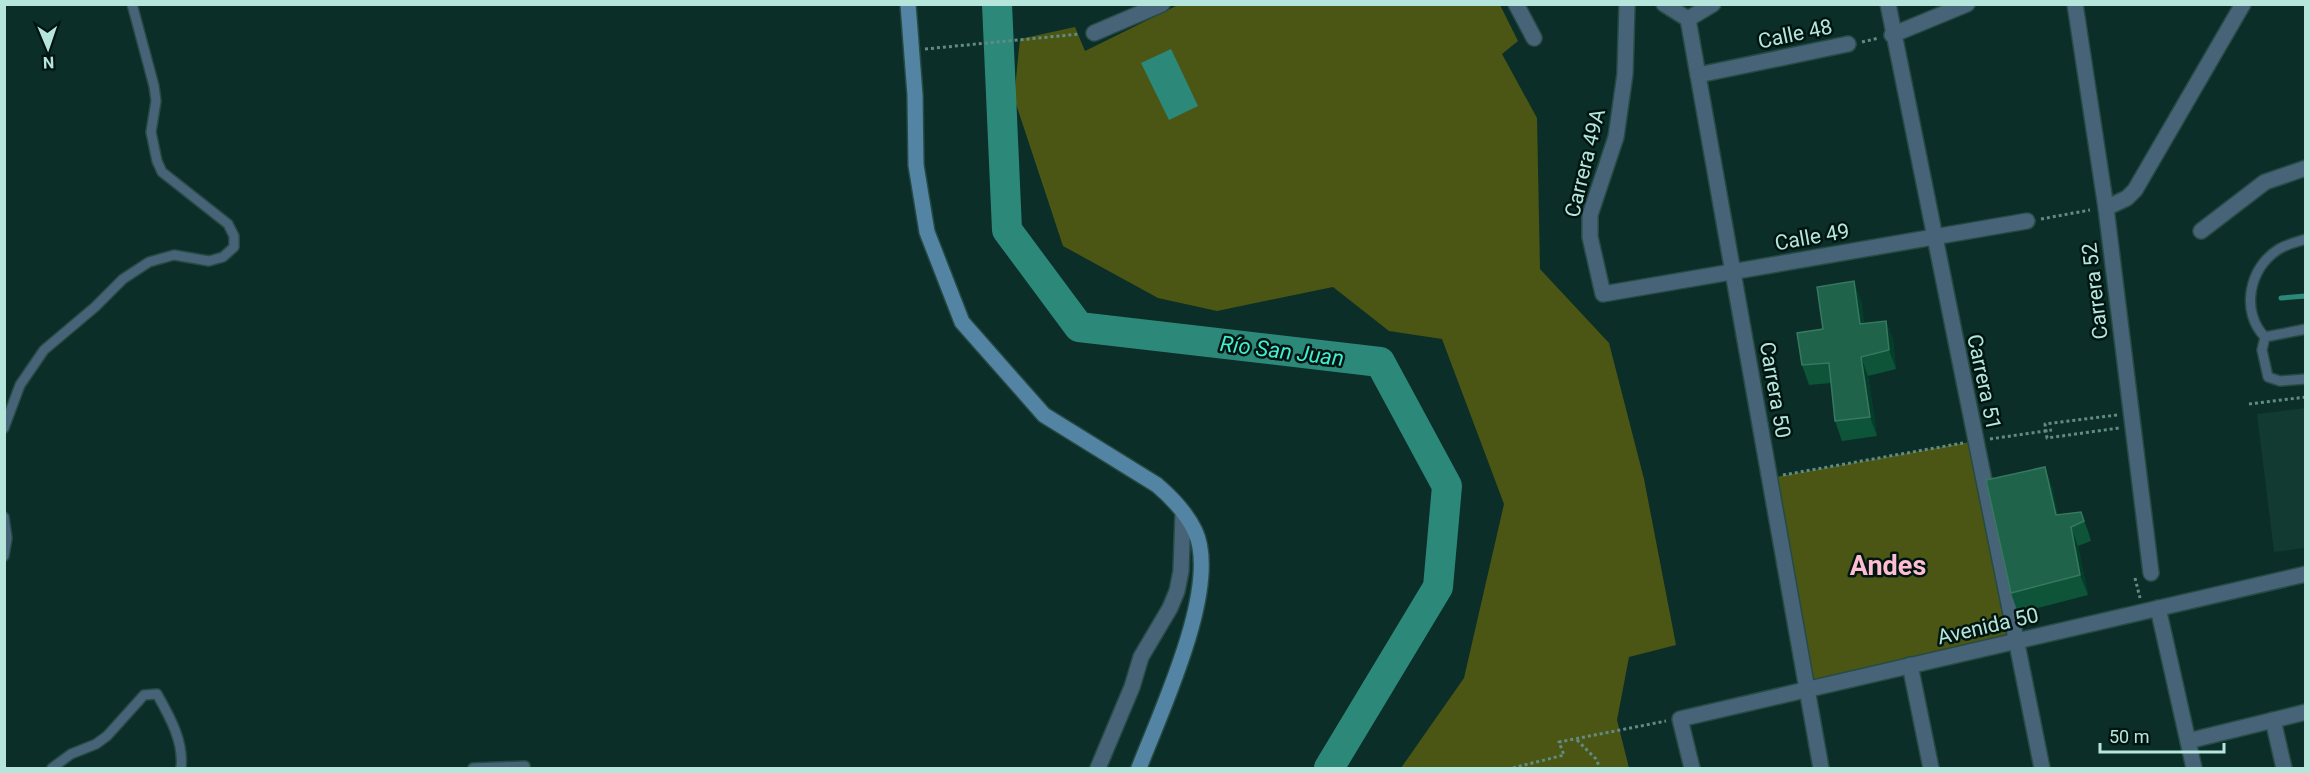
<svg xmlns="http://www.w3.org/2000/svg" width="2310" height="773" viewBox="0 0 2310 773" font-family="Roboto,sans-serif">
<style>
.built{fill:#123a32}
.green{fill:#4b5614}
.water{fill:#2c8979}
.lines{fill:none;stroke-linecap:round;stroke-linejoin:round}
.stream{stroke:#2c8979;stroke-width:5}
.river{stroke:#2c8979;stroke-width:30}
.lane-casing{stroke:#264b45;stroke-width:12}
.street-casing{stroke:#264b45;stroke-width:18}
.secondary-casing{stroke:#264b45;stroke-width:18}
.path{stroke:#628c83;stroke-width:3;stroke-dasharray:3 3;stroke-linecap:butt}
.lane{stroke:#466377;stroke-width:9}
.street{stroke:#466377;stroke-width:15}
.secondary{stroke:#5484a4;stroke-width:15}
.wall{fill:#0d5438}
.shaded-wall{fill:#043e2a}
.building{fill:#1f644a;stroke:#377860;stroke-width:1.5}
.labels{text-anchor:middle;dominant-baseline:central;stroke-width:5;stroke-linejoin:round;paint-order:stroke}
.street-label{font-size:21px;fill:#b6e6db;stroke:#001511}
.water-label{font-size:22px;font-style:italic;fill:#43eed1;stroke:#001511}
.district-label{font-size:27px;font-weight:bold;fill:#ffbdd1;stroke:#001511}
</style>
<rect width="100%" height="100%" fill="#0b2e28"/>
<path class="built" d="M2305,408V548L2274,552L2257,414Z"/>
<g class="green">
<path d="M1178,5H1500L1518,41L1502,54L1537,118L1540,269L1609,343L1644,479L1676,645L1629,657L1617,720L1629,768H1401L1464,678L1504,504L1442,339L1389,331L1333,287L1217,311L1158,298L1063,246L1014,98L1020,39L1075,27L1085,51Z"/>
<path d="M1975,441L2016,641L1807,689L1770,478Z"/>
</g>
<path class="water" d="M1171,49L1198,106L1169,120L1141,63Z"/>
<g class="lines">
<path class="stream" d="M2281,298L2306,296"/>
<path class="river" d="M997,4L1007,230L1079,327L1380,362L1447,486L1438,587L1329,768"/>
<defs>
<g id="lane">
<path d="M2306,329L2265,337L2262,350L2268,377L2280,381L2306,379"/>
<path d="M2265,337C2240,312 2249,267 2279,249C2287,244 2297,242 2306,239"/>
<path d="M4,428L20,385L44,350L95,307L123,279L149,262L174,255L209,261L223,257L234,247V236L228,224L162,172L157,161L151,132L156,101L154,86L132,4"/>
<path d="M4,517L7,538L4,556"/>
<path d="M52,768L71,754L96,744L107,736L144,695L157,694C170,717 184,742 181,768"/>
<path d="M473,768L525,766"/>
</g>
<g id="street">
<path d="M1516,4L1534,38"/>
<path d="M1627,4L1625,74L1616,137L1590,215V237L1603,294L2027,221"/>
<path d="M1664,4L1688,19"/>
<path d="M1888,4L2042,768"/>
<path d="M2075,4L2106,208L2151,573"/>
<path d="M1688,19L1821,768"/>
<path d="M1688,19L1713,4"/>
<path d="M1094,33L1162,4"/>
<path d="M1892,35L1967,4"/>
<path d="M1698,75L1848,44"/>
<path d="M2106,208L2127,198L2135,190L2243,4"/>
<path d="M2201,231L2265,182L2306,168"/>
<path d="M2158,608L2194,768"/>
<path d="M1910,665L1931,768"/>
<path d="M2273,720L2284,768"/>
<path d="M2188,741L2306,712"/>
<path d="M1098,768L1132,687L1141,657L1170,608L1177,591L1181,571L1183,513"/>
<path d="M1692,768L1680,719L2306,574"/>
</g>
<path id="secondary" d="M908,4L915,95L916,165L927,232L962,322L1044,415L1157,485C1171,497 1187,514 1195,531C1221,586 1160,713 1139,768"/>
</defs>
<use href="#lane" class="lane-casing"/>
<use href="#street" class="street-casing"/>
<use href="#secondary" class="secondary-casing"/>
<g class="path">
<path d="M1862,42L1879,38"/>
<path d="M925,49L1080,34"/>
<path d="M2041,219L2090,210"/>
<path d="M2249,404L2306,397"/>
<path d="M2117,415L2045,424L2047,438L2119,428"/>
<path d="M1990,439L2052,430"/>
<path d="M1783,475L1963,443"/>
<path d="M2135,578L2140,598"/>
<path d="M1577,740L1596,759L1600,768"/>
<path d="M1513,768L1564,755L1559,742L1666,721"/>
</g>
<use href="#lane" class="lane"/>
<use href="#street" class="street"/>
<use href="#secondary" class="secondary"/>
</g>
<g class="wall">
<path d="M1861,300L1864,324L1886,321L1893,340L1896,369L1868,376L1877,436L1842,441L1835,421L1831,383L1809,385L1802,365L1823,329Z"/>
<path d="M2052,486L2058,515L2081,512L2088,531L2091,541L2078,546L2088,595L2018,613L2011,593Z"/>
</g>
<g class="shaded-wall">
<path d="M1854,281L1861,300L1867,344L1860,324Z"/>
<path d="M1886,321L1893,340L1896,369L1889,350Z"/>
<path d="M1861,357L1868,376L1877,436L1870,417Z"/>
<path d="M2045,467L2052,486L2063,535L2056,515Z"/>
<path d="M2071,527L2078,546L2088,595L2080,575Z"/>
</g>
<g class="building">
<path d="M1854,281L1860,324L1886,321L1889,350L1861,357L1870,417L1835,421L1829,363L1802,365L1797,333L1823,329L1817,287Z"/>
<path d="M2045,467L2056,515L2081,512L2084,521L2071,527L2080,575L2011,593L1986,480Z"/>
</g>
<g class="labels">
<g class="street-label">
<text transform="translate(1795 34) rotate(-12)">Calle 48</text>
<text transform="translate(1585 163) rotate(-76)">Carrera 49A</text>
<text transform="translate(1812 237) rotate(-10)">Calle 49</text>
<text transform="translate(2095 291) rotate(-97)">Carrera 52</text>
<text transform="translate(1984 382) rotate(78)">Carrera 51</text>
<text transform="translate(1775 390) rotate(80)">Carrera 50</text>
<text transform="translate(1988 626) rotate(-13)">Avenida 50</text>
</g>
<g class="water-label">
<text transform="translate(1282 351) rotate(7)">Río San Juan</text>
</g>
<g class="district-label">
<text x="1888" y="566">Andes</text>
</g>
</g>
<rect width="2310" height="773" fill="none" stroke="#b6e6db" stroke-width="12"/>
<g transform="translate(48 48) rotate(178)" stroke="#001511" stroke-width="4.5" paint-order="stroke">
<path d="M0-4.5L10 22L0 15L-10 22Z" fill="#b6e6db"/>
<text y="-9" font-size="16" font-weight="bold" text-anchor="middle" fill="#b6e6db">N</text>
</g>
<path d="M2100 743v9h124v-9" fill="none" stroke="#b6e6db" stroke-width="3"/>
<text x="2109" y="743" font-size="18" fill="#b6e6db" stroke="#001511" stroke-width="4.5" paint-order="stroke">50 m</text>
</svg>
